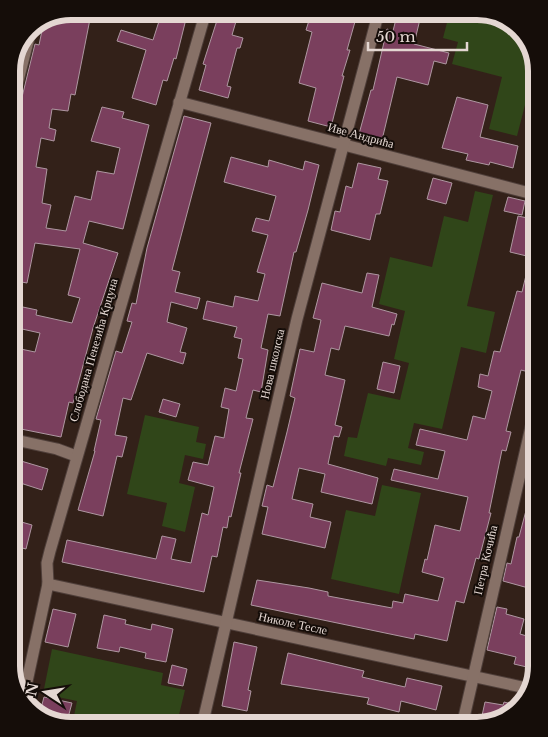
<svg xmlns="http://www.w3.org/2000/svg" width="548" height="737" viewBox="0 0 548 737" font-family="'Libre Baskerville',serif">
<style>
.green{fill:#304619}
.building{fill:#7a3f5d;stroke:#ae97a1}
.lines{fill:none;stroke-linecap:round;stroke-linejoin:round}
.street-casing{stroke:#4f3f3a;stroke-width:13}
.street{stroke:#877167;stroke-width:11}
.labels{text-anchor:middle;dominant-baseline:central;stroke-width:4;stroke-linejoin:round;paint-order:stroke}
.street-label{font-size:12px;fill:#e4d7d2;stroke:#150d09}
.rim{fill:none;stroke:#e4d7d2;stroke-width:6}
</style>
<rect width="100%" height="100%" fill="#332119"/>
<g class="green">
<path d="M450,11H481L507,19L529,41L535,66L517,136L489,129L502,77L452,64L458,42L443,38Z"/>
<path d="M475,191L493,195L467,306L495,312L486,353L461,347L442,429L414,423L408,448L424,452L421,465L388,458L386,466L344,456L348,437L357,438L368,393L400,400L409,363L394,359L405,311L379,304L390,257L432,267L444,216L468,222Z"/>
<path d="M145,415L199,427L196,442L206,444L203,459L185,455L179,483L195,487L185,532L162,526L167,503L127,494Z"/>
<path d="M382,485L421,493L399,594L331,579L346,510L375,516Z"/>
<path d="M52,649L163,673L161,685L185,690L177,723L141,715L138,726H72L77,701L43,694Z"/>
</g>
<g class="building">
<path d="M171,11L187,15L176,59L174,58L167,81L163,80L156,105L132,98L146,50L117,41L121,30L153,40L161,15L169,17Z"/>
<path d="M220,11H239L232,35L243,38L240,48H237L227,86L231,87L228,98L199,90L206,65L203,64Z"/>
<path d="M312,11H358L347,50H350L342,76H344L331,127L308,121L316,88L299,83L312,32L306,30Z"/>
<path d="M398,11H422L414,44L449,53L446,64L434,61L428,85L397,77L382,140L359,134L371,90H373L387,29L393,31Z"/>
<path d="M67,13L90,19L75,95L71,94L68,111L52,109L49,128L56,130L54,141L41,138L36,167L47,169L42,203L51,205L46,228L66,231L75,196L91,200L97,171L114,174L120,148L91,141L102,107L124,112L122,118L149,125L123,229L89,221L83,243L118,253L93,328L73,403L69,402L61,437L11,427L17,399L11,397V370L16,348L35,352L40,333L13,327L18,306L37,310L36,315L72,323L80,298L68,295L80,249L35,243L27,283L11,280V142L35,44L39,45L44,21Z"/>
<path d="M457,97L488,105L480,137L518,146L513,168L490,162L489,165L466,160L468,154L442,148Z"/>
<path d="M184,116L211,123L172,270L180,272L175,292L200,298L197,309L171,302L167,322L187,328L180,352L186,353L183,364L147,353L131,400L123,398L115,435L127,437L122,457L117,456L103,516L78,510L95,451H94L101,420L96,419L116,351L122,353L132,322L127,321L132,303L136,304L147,248Z"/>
<path d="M231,157L268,167L269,160L303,170L305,161L319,165L308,210L296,252H294L280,316L268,314L261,348L268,350L261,392L253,390L246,418L253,419L239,473H241L231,517L229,516L227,528L223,527L217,557L212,556L204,592L62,562L67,540L156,559L162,536L176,539L171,559L191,563L202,513L208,515L214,487L188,480L193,462L208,465L215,436L224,438L229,409L221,407L225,388L236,391L243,359L238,358L242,339L234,337L237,327L203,319L207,301L233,307L235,296L258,301L265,274L257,272L268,235L252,231L256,218L269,221L276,196L224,182Z"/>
<path d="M358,163L381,168L378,179L388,181L380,214H376L370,240L331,230L335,211L340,212L346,186L352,188Z"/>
<path d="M433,178L452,183L446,204L427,199Z"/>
<path d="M508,197L525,201L522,215L504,211Z"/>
<path d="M518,216L537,220V234L531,257L510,252Z"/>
<path d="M528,267L537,269V317L529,352L533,353L529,372L521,370L506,431L511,432L506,451L502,450L489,513H491L479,559L476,558L464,603L456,601L447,641L415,634L414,639L251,605L257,580L309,588L328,592V596L392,608L393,601L403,603L405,594L438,601L444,578L422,572L425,559L427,560L435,525L460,531L468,497L391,480L394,469L438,479L445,451L416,445L420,429L467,440L473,416L485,419L492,391L478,387L480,374L488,376L494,351L500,352L517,291L522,292Z"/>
<path d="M367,273L379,275L372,307L397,314L394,325L392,324L389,336L345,326L339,350L331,348L325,375L345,380L335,425L342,427L339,437L334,436L328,464L378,478L372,504L321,492L325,474L299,468L292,499L313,504L310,517L331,522L325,548L262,534L268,507L262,506L267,485L273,487L287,432L295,398L290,396L300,349L314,352L321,320L313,318L322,283L362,293Z"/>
<path d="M383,362L400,366L394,393L377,389Z"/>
<path d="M163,399L180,404L176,417L159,412Z"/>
<path d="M11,458L48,469L42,490L11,480Z"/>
<path d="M533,484H537V572L532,589L503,581L507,563L511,564L517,537H519Z"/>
<path d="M11,519L32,525L26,549L11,545Z"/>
<path d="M497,607L507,609L506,614L524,619L520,634L537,639L531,668L514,664L516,657L487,650Z"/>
<path d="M53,609L76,614L68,647L45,642Z"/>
<path d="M104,615L126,620L125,624L151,630L152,624L173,629L166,662L145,658L146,653L120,647L119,652L97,648Z"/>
<path d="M234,642L257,647L248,690L251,691L247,711L222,706Z"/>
<path d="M288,653L364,671L362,677L405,687L407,678L442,686L436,710L401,701L399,712L367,704L369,698L281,684Z"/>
<path d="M172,665L187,669L183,686L168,683Z"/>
<path d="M44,697L72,703L66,725L39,716Z"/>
<path d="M485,702L503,705L504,702L519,706L507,718L480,725Z"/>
</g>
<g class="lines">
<defs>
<g id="street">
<path d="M179,102L537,195"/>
<path d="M11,108L32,26"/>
<path d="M11,439L57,449L76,456"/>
<path d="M48,584L531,689"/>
<path d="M23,700L48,584L47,563L50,551L206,11"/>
<path d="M202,726L297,319L379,11"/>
<path d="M462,726L537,401"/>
</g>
</defs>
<use href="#street" class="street-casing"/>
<use href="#street" class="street"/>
</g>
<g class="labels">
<g class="street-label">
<text transform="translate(361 135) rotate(15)">Иве Андрића</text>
<text transform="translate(93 350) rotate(-74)">Слободана Пенезића Крцуна</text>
<text transform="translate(272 364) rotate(-77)">Нова школска</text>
<text transform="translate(485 560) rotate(-77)">Петра Кочића</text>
<text transform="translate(293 623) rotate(12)">Николе Тесле</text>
</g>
</g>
<path d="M0 0H548V737H0ZM71 20H477A51 51 0 0 1 528 71V666A51 51 0 0 1 477 717H71A51 51 0 0 1 20 666V71A51 51 0 0 1 71 20Z" fill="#150d09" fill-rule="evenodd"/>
<path class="rim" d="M71 20H477A51 51 0 0 1 528 71V666A51 51 0 0 1 477 717H71A51 51 0 0 1 20 666V71A51 51 0 0 1 71 20Z"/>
<g transform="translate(45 692) rotate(282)" stroke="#150d09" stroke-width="4" paint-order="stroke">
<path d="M0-4L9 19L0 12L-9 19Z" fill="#e4d7d2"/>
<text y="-8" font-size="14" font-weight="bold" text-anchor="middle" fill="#e4d7d2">N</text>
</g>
<path d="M368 42v8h99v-8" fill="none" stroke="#e4d7d2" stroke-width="2.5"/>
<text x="376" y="42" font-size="15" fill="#e4d7d2" stroke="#150d09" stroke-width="4" paint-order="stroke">50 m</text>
</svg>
